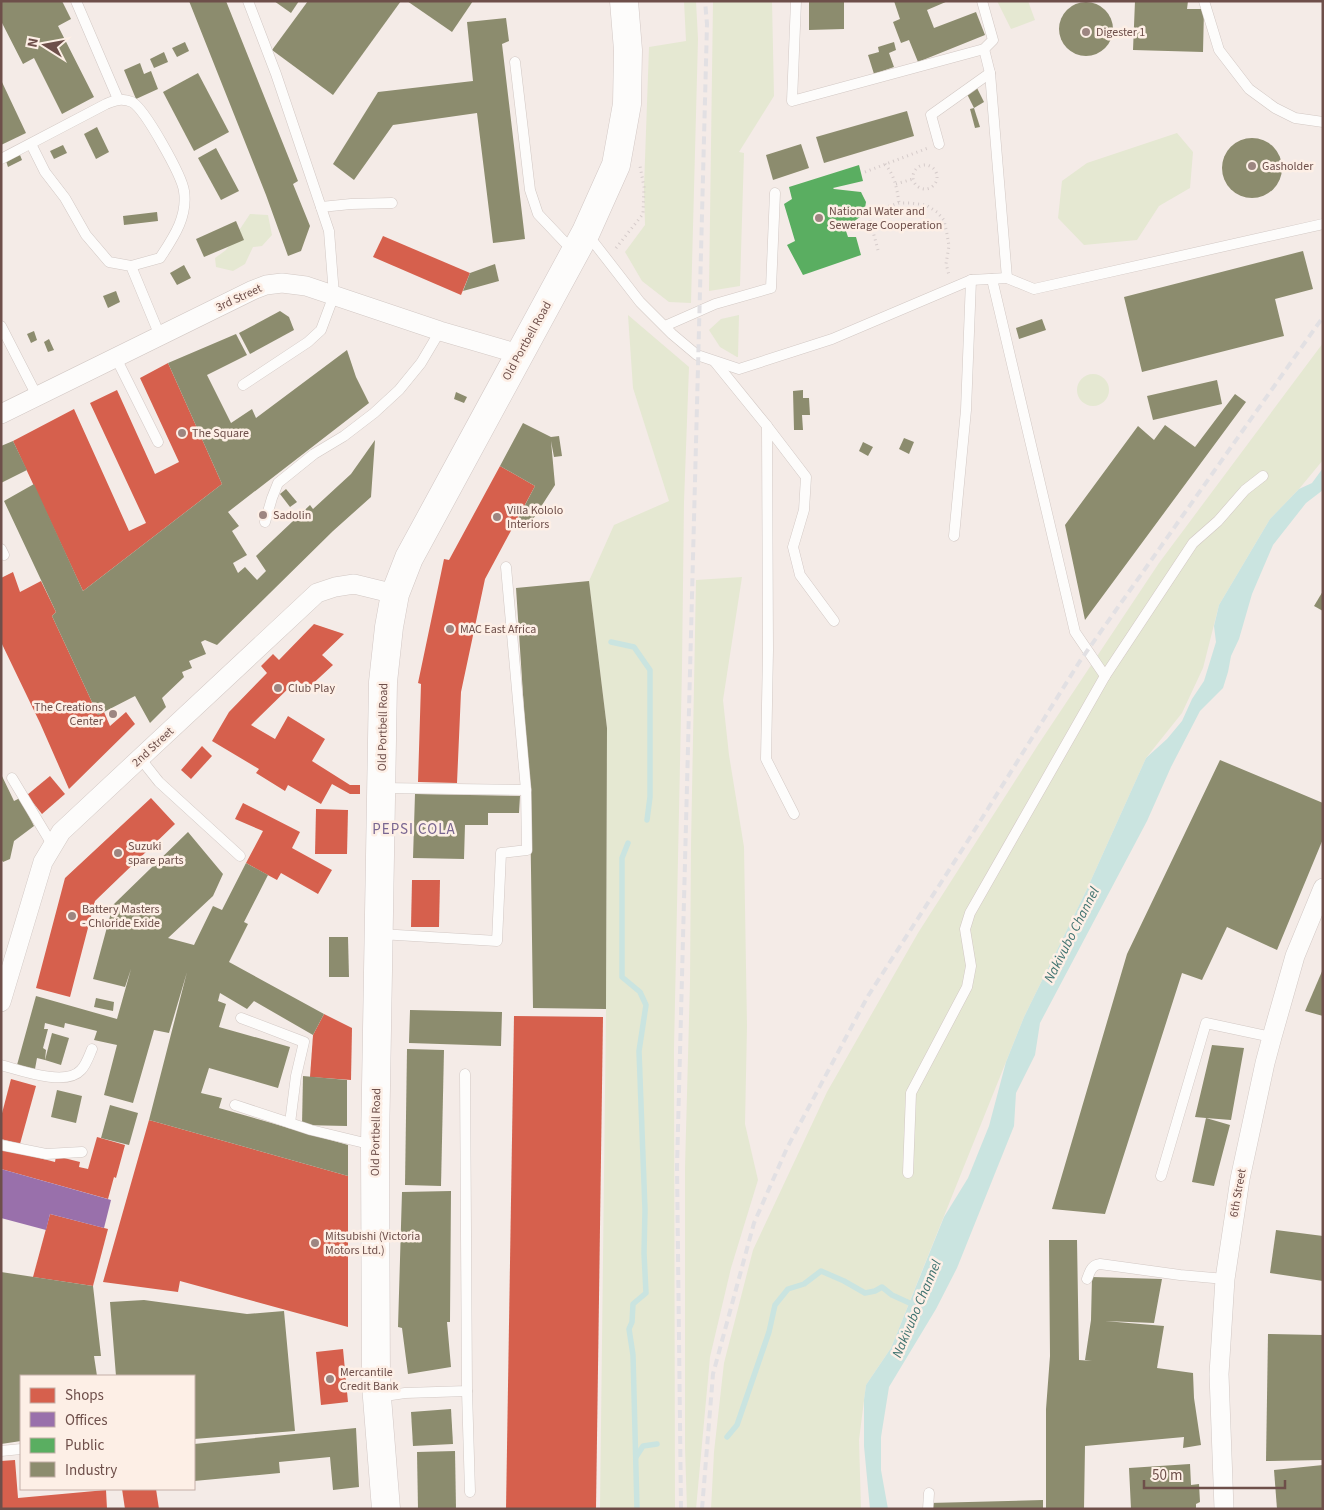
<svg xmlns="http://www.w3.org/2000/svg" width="1324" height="1510" viewBox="0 0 1324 1510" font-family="'Source Sans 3',sans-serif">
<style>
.green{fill:#e5e8d2}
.water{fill:#cae4e0}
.shops{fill:#d6604d}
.offices{fill:#9970ab}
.public{fill:#5aae61}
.industry{fill:#8c8c6e}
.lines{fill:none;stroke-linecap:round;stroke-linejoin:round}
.stream{stroke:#cae4e0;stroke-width:5.5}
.service-casing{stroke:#d2c8c4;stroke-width:11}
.minor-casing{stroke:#d2c8c4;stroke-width:20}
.secondary-casing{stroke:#d2c7c4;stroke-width:29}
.path{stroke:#d5cbca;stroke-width:3;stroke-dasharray:1 4;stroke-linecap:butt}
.service{stroke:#fdfcfb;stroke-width:10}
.minor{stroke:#fdfcfb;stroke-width:19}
.secondary{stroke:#fdfcfb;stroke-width:28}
.rail{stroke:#e2e0e3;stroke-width:4;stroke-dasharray:8 5;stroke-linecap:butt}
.poi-dot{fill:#9d8681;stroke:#fdefe6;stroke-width:2}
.labels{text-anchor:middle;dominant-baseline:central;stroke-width:5;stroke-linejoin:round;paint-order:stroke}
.poi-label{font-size:12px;fill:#6e4f4a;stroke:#fdefe6;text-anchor:start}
.street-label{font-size:12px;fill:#6e4f4a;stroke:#fdefe6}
.water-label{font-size:14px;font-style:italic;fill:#407370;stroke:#fdefe6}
.quarter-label{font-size:15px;letter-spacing:1px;fill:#796691;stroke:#fdefe6}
</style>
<rect width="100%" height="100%" fill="#f4ebe7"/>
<g class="green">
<path d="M684,1H696L698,39L691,303L669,302L642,281L625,252L645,225L644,187L649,47L686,41Z"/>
<path d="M713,1H772L774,96L739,152L744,153L740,286L709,291Z"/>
<path d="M997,1H1028L1035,20L1011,29Z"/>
<path d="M1177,133L1193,152L1190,188L1159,206L1137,240L1084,245L1058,218L1062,181L1087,163Z"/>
<path d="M250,214L268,215L272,235L262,246L253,247L245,264L233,271L216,267L215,258L226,250Z"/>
<path d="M628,315L689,367L684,502L682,668L674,1049L675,1509H600L606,1009L607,728L589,581L614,525L669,501L633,388Z"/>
<path d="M739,315L738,357H737L720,347L709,330L721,319Z"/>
<path d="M1323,343V460L1299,489L1270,519L1219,605L1203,668L1182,713L1146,758L1087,889L1024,1017L891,1348L866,1385L859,1440L861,1509H711L714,1452L724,1363L753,1250L827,1092L918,933L1038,745L1159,563Z"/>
<circle cx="1093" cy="390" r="16"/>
<path d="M742,577L723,700L729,755L744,847L747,1026L745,1124L758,1180L731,1268L710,1357L696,1509H687L685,1448V1168L690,982L691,845L696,580Z"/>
</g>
<path class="water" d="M1323,468V490L1306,503L1273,545L1252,594L1239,639L1231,656L1228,672L1223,688L1200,711L1171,767L1147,821L1040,1023L1035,1055L1016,1093L1014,1126L957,1268L936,1309L889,1387L881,1437V1470L888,1509H870L864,1446V1400L866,1385L891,1348L944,1217L968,1178L989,1126L1006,1062L1024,1017L1087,889L1146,758L1167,739L1182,721L1192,699L1204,681L1216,642L1214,626L1219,605L1270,519L1299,489L1312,483Z"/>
<g class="shops">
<path d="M383,236L470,273L461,295L373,257Z"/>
<path d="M168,363L222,484L83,591L13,441L74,409L129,531L146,523L90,403L117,390L155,474L179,462L140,378Z"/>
<path d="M500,466L535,486L485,579L461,692L457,783L418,782L421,684L418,683L444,559L449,560Z"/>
<path d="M13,572L20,592L41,581L56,612L52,616L98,715L104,712L110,726L126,712L135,724L69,789L40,723L1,642V578Z"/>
<path d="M314,624L344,634L322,655L333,665L307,689L297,680L251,725L275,739L288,716L325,739L312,761L350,785H360V794H350L332,784L321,804L288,785L285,791L256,773L259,769L212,741L229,712L267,673L261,666L273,654L279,660Z"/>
<path d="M202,746L212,756L191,779L181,770Z"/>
<path d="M50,776L65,794L42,814L27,795Z"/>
<path d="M151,798L175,824L95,901L70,997L36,988L65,878Z"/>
<path d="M243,803L300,832L292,848L332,870L318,894L281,873L277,880L246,863L263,831L235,819Z"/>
<path d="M316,809L348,810L347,854H315Z"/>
<path d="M412,880H440L439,927H411Z"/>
<path d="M324,1014L352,1028L351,1080L310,1077L313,1035Z"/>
<path d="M514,1016L603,1017L596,1509H506Z"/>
<path d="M11,1079L36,1086L20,1144L1,1139V1117Z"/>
<path d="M149,1120L348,1176V1327L180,1281L178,1292L103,1282Z"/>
<path d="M97,1137L125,1145L116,1178L114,1177L108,1199L1,1169V1148L55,1162L56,1156L80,1162L79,1167L88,1169Z"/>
<path d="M50,1214L108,1229L93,1286L33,1277Z"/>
<path d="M343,1349L348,1402L321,1405L316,1352Z"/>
<path d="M15,1460L18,1498L106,1490L107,1509H1V1461Z"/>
<path d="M122,1489H156L159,1509H125Z"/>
</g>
<path class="offices" d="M1,1169L111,1200L104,1228L50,1214L46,1230L1,1218Z"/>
<path class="public" d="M859,165L863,181L833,188L834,189L861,192L866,202L864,214L845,228L848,237H856L861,255L803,275L787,245L795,241L784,204L792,199L789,187Z"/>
<g class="industry">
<path d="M1,1H62L71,19L58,26L94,97L62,114L34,58L23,64L1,21Z"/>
<path d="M189,1H226L298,181L293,184L310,226L301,251L288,256L266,195Z"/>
<path d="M274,1H299L291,13Z"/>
<path d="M308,1H401L333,95L272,50Z"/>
<path d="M407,1H473L452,32Z"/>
<path d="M809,1H844V29L809,30Z"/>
<path d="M894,1H948L927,10L934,28L976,12L985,35L918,62L909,40L901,43L893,22L900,19Z"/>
<path d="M1135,1H1188L1187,9H1204L1203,52L1133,50Z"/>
<circle cx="1086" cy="29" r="27"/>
<path d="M506,18L509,41L502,44L525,239L493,243L477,113L393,125L354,180L333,164L378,92L473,81L467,22Z"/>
<path d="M185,42L189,51L177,57L172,48Z"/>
<path d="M894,42L896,50L889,53L894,67L874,74L868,55L879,52L878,47Z"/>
<path d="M164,52L168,62L154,68L150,59Z"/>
<path d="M140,63L144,74L151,71L158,89L136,99L124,70Z"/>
<path d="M198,73L229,132L194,151L163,92Z"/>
<path d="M1,80L26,133L1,145Z"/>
<path d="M976,86L984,102L974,108L966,92Z"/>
<path d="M974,108L980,127L975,128L970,109Z"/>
<path d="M907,111L914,136L824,163L816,137Z"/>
<path d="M97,127L109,152L96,159L84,134Z"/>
<circle cx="1252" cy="168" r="30"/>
<path d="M801,144L809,168L773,180L766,155Z"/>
<path d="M63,145L67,153L54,159L50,151Z"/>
<path d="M216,148L239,191L221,200L198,158Z"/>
<path d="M20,155L22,160L8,167L6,161Z"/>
<path d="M157,212L158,221L124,225L123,216Z"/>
<path d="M236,221L244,240L204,257L196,239Z"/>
<path d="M1303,251L1313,289L1275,299L1284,336L1142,372L1124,297Z"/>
<path d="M495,264L499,281L463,291L470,273Z"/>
<path d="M184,265L191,278L177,285L170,273Z"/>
<path d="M116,291L120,302L108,308L103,296Z"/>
<path d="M280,311L289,317L294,330L250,354L239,333Z"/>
<path d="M1042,319L1046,330L1019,339L1016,328Z"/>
<path d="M34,331L37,340L31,343L27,334Z"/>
<path d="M236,334L247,355L207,375L231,423L252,409L256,418L347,350L356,377L369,403L228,512L239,526L232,531L247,555L233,563L238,573L245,567L257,580L266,571L256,556L310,505L313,509L351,474L375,440L371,497L333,531L217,645L205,640L201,642L206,654L189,661L192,668L182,672L184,677L162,698L166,707L150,723L135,696L98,715L52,616L56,612L4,501L34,484L83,591L222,484L168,363Z"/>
<path d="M49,339L54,350L48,352L44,342Z"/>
<path d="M1217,380L1222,404L1153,420L1147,396Z"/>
<path d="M803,390V398H809L810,415H802L803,430H794L793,391Z"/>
<path d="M456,392L467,397L464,403L454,399Z"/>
<path d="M1235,394L1246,402L1085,620L1065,525L1138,426L1154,440L1165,425L1195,447Z"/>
<path d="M523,423L551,437L559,436L562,456L554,457L551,441L555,485L526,530L516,522L535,486L500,466Z"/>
<path d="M904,438L914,442L909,454L899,449Z"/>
<path d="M13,441L27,470L1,483V446Z"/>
<path d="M863,442L873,447L868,456L859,451Z"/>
<path d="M286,489L297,502L290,507L280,494Z"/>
<path d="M589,581L607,728L606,1009L533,1008L530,801L516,588Z"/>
<path d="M1323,591V611L1314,606Z"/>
<path d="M1220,760L1323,803V839L1277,950L1227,927L1202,980L1182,973L1105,1214L1052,1209L1127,954Z"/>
<path d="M1,774L14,801L20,798L34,826L14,841L10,859L3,862L1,859Z"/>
<path d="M415,794L520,796L519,813H488V825H465L464,859L413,858Z"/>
<path d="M188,832L223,874L213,896L168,938L194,945L213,906L222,910L246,863L268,875L244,922L248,924L229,962L324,1014L313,1035L254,1001L247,1009L220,993L218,1001L226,1004L219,1027L290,1047L278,1088L209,1068L201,1093L222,1098L219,1108L348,1145V1176L149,1120L187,972L169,1033L154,1030L133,1103L104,1095L117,1045L94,1040L97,1031L65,1023L64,1028L45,1023L44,1029H48L43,1048L46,1050L45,1060L37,1058L35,1069L17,1065L36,996L117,1019L131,969L125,987L93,979L113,905Z"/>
<path d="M329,937H348L349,977H329Z"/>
<path d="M1323,969V1016L1305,1011Z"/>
<path d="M96,998L114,1002L113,1011L94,1007Z"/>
<path d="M410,1010L502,1012L501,1046L409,1043Z"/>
<path d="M52,1033L69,1038L61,1065L45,1060Z"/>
<path d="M1212,1045L1244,1048L1231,1120L1206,1118L1230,1125L1214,1186L1192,1182L1206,1118L1195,1117Z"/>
<path d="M407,1049L444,1050L441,1186L405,1185Z"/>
<path d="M303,1076L347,1080V1126L302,1125Z"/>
<path d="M57,1090L82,1096L76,1123L51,1117Z"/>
<path d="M110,1105L138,1113L129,1145L101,1138Z"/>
<path d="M451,1191L450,1322H447L451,1367L408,1374L402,1328L398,1327L402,1192Z"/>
<path d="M1276,1230L1323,1236V1281L1270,1273Z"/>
<path d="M1049,1240H1077L1079,1360L1092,1361L1085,1360L1091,1320L1092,1277L1162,1279L1154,1323L1105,1321L1164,1326L1157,1368L1193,1373L1194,1398L1201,1445L1183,1448L1184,1437L1085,1446L1084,1509H1046V1409L1050,1356Z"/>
<path d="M1,1272L93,1286L101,1356H94L97,1376H21V1441L1,1444Z"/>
<path d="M144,1300L247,1314L284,1311L295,1431L194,1439V1376H116L110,1302Z"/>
<path d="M1268,1334L1323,1335V1460L1266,1461Z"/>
<path d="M451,1409L453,1444L413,1446L411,1412Z"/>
<path d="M356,1428L359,1487L333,1490L330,1457L279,1462L280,1473L194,1481V1444Z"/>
<path d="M455,1451L456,1509H418L417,1452Z"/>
<path d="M1190,1464L1191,1485L1199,1484L1200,1502L1196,1504V1509H1131L1129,1468Z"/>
<path d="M1323,1465V1509H1277L1274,1470Z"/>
<path d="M1043,1500V1509H930L929,1503Z"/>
</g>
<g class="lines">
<g class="stream">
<path d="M611,642L634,647L650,670V797L647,820"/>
<path d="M628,843L622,858V977L640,992L646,1005L639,1051L645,1210L644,1253L646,1293L633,1304L632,1322L629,1329L633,1355L637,1509"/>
<path d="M727,1437L737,1425L769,1332L775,1305L788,1289L804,1284L821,1271L844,1281L865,1293L875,1291L882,1287L892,1295L914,1305"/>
<path d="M636,1457L643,1446L657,1444"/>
</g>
<defs>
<g id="service">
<path d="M76,1L118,99"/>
<path d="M796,1L792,101L984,49L993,40L982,1"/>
<path d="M1204,1L1219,50L1249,89L1275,108L1295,118L1323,122"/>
<path d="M984,49L990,73L1007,278"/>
<path d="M515,62L530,190L538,214L574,252"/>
<path d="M31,144L45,172L65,198L86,235L109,262L131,266L160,336"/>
<path d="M939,144L931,115L990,73"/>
<path d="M1,159L106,104C115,100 122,98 132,102C145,109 182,176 184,191C188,217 173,238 160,258L131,266"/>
<path d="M321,207L351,204L392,203"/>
<path d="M588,235L640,302L672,334L697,355L739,369L832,339L971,280L1007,278L1034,289L1323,224"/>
<path d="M1,326L37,396"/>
<path d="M665,326L715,304L771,288L775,193"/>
<path d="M116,358L158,442"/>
<path d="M715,362L767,426L768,650L766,759L794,814"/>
<path d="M243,385L308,342L321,330L334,295L329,231L276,74L248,1"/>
<path d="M767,426L806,477L804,510L793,547L800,575L834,621"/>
<path d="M265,522L272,498L278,483L314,454L344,436L374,413L399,390L421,363L440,331"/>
<path d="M954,536L966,410L971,280"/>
<path d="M1,549L4,555"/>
<path d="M1105,676L1193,543L1218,521L1245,490L1263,476"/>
<path d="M140,758L159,782L240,856"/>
<path d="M12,778L53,846"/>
<path d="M382,788L526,790"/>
<path d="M380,934L497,941L501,853L527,850L526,790L506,567"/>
<path d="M241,1018L304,1042L296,1076L290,1123"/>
<path d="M1,1065C20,1070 66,1087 81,1070C86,1065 89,1056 92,1049"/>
<path d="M235,1105L311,1130L373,1145"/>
<path d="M1,1145L46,1154L82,1152"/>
<path d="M908,1173L911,1093L967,987L971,966L965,929L970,913L1105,676L1075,632L992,279"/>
<path d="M1161,1176L1206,1023L1272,1037"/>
<path d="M1087,1279C1090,1272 1091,1265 1100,1264L1180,1275L1225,1279"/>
<path d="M467,1391L470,1492"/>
<path d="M378,1397L405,1393L467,1391L465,1074"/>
<path d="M1,1451L21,1449"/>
<path d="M928,1509L929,1493"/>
</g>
<g id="minor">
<path d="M1,414L253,290L266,285L282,283L306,286L440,331L519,354"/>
<path d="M1,1002L43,862L61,832L317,593L335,587L354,584L395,594"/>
<path d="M1224,1509L1219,1374L1225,1279L1240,1179L1265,1063L1272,1037L1295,956L1323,888"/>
</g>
<path id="secondary" d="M386,1509L376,1385L375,1145L383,682L389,627L395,594L409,558L586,232L616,165L627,104L628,50L624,1"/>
</defs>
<use href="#service" class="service-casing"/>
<use href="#minor" class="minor-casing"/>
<use href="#secondary" class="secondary-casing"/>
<g class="path">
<path d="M885,164C895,176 897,189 899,203"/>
<circle cx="925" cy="177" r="12"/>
<path d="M865,172L928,148"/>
<path d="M896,184L913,179"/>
<path d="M616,248L643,214L644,187L640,166"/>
<path d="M878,250L868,213L899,203H910L926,205L937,212L944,220L947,234L949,246L946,264L949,275"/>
</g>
<use href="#service" class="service"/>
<use href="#minor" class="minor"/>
<use href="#secondary" class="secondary"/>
<g class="rail">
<path d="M681,1509L677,1167L707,24L705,1"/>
<path d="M702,1509L713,1374L754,1223L787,1148L868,996L969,839L1080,661L1323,317"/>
</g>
</g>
<g class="poi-dot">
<circle cx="1086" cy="32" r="5"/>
<circle cx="1252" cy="166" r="5"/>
<circle cx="819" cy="218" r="5"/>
<circle cx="182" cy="433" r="5"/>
<circle cx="263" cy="515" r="5"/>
<circle cx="497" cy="517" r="5"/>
<circle cx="450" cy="629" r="5"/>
<circle cx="278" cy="688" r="5"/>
<circle cx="113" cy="714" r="5"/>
<circle cx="118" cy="853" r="5"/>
<circle cx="72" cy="916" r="5"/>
<circle cx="315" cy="1243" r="5"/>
<circle cx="330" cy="1379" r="5"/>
</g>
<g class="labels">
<g class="poi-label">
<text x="1096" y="32">Digester 1</text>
<text x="1262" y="166">Gasholder</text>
<text x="829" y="211">National Water and<tspan x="829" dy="14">Sewerage Cooperation</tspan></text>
<text x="192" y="433">The Square</text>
<text x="507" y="510">Villa Kololo<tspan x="507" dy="14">Interiors</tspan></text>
<text x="273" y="515">Sadolin</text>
<text x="460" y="629">MAC East Africa</text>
<text x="288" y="688">Club Play</text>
<text x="103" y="707" text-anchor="end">The Creations<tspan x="103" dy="14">Center</tspan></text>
<text x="128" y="846">Suzuki<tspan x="128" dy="14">spare parts</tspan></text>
<text x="82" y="909">Battery Masters<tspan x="82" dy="14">- Chloride Exide</tspan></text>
<text x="325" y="1236">Mitsubishi (Victoria<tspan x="325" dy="14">Motors Ltd.)</tspan></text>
<text x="340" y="1372">Mercantile<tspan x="340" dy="14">Credit Bank</tspan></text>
</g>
<g class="street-label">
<text transform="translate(239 298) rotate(-25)">3rd Street</text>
<text transform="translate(527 341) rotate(-61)">Old Portbell Road</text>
<text transform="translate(383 727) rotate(-89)">Old Portbell Road</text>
<text transform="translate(153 747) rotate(-43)">2nd Street</text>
<text transform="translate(376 1132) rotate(-89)">Old Portbell Road</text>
<text transform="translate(1238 1193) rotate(-80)">6th Street</text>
</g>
<g class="water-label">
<text transform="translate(1072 935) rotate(-63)">Nakivubo Channel</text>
<text transform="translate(917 1309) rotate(-67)">Nakivubo Channel</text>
</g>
<g class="quarter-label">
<text x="414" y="829">PEPSI COLA</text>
</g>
</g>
<rect width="1324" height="1510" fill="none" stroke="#6e4f4a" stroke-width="5"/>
<rect x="20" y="1375" width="175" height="115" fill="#fdefe6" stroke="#c4afa8"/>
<rect x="30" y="1388" width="25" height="15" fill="#d6604d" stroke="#c4afa8"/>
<text x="65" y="1400" font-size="15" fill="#6e4f4a">Shops</text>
<rect x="30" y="1412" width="25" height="15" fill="#9970ab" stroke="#c4afa8"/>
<text x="65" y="1425" font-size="15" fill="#6e4f4a">Offices</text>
<rect x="30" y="1438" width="25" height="15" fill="#5aae61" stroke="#c4afa8"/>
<text x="65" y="1450" font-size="15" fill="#6e4f4a">Public</text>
<rect x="30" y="1462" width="25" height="15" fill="#8c8c6e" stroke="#c4afa8"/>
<text x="65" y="1475" font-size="15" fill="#6e4f4a">Industry</text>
<g transform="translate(45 45) rotate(281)" stroke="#fdefe6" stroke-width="4" paint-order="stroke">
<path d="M0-4L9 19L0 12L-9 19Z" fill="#6e4f4a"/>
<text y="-8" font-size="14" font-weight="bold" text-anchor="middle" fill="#6e4f4a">N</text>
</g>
<path d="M1144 1480v8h141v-8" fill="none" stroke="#6e4f4a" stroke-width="2.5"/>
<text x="1152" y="1480" font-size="15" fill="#6e4f4a" stroke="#fdefe6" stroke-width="4" paint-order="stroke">50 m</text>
</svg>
